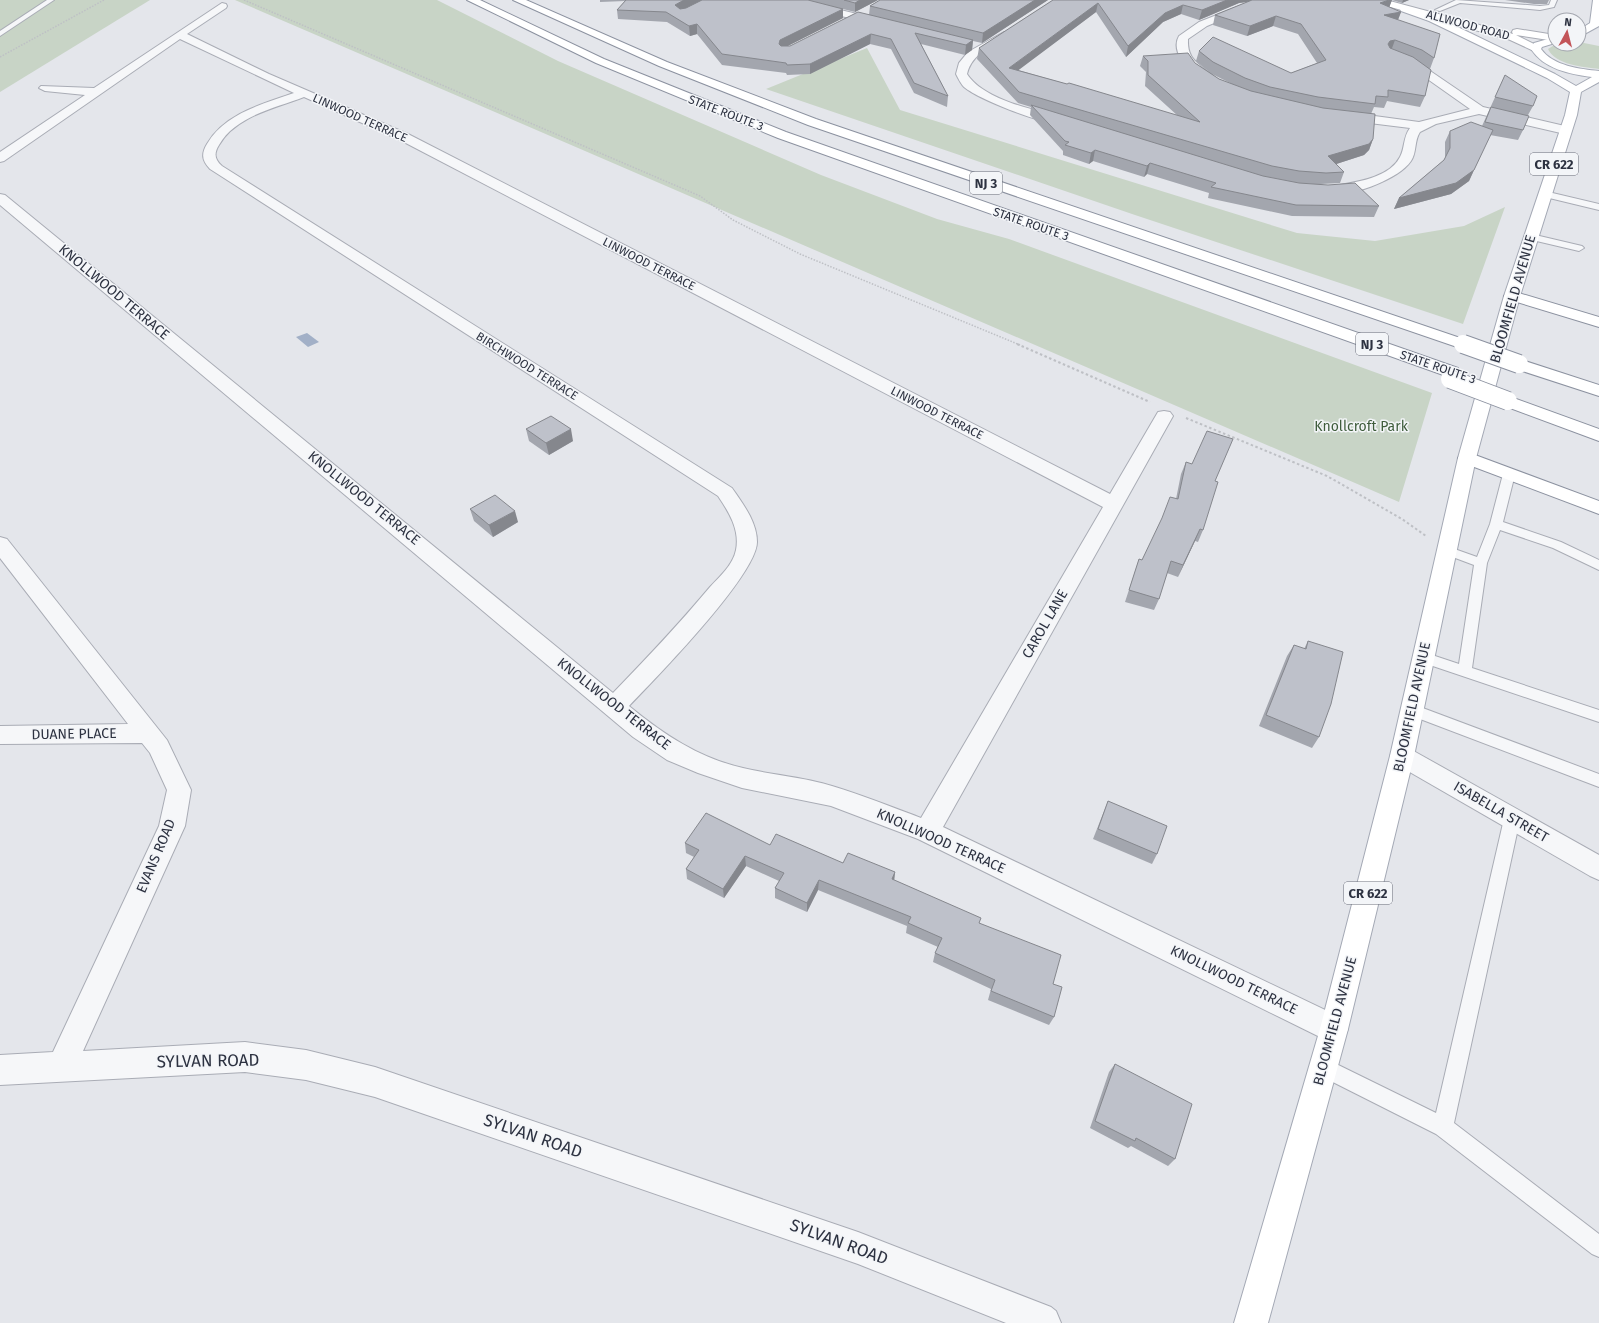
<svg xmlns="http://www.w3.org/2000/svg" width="1599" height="1323" viewBox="0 0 1599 1323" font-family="'Fira Sans',sans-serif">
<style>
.green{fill:#c8d4c6}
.water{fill:#a2b0c7}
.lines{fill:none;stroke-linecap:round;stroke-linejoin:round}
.service-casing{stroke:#a9acb5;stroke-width:2}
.minor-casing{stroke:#a9acb5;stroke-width:2}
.secondary-casing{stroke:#a9acb5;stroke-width:2}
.primary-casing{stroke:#a4a9b5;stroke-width:2}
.trunk-casing{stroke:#8c92a0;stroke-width:2}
.path-far1{stroke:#bec0c5;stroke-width:1.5;stroke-dasharray:1.5 1.5;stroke-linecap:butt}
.path{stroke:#bec0c5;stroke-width:2;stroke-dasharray:2.5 2.5;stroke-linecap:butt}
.service{fill:#f6f7f9;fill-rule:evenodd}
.minor{fill:#f6f7f9;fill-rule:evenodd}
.secondary{fill:#fff;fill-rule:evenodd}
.primary{fill:#fff;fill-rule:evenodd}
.trunk{fill:#fff;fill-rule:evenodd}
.trunk-bridge-far1-casing{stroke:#8c92a0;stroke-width:16;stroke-linecap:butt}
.trunk-bridge-casing{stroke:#8c92a0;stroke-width:20;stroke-linecap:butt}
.trunk-bridge-far1{stroke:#fff;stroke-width:14}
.trunk-bridge{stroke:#fff;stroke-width:18}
.wall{fill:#a3a6ae;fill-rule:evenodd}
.shaded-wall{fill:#85878d}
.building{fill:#bec1ca;stroke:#85878d}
.labels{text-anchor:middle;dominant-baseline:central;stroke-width:3;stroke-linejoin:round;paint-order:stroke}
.far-street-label{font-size:12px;fill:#2d3241;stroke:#f3f5f8}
.shield{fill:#f3f5f8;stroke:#686c78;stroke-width:1}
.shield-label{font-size:13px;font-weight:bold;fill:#2d3241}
.street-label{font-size:14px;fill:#2d3241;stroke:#f3f5f8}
.park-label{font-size:14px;fill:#3e5c3b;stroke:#f3f5f8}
.near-street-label{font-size:17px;fill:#2d3241;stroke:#f3f5f8}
</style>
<rect width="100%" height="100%" fill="#e4e6eb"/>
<g class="green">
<path d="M0,0H150L0,92Z"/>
<path d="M235,0H437L558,61L821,175L937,219L1009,239L1432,393L1399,502Z"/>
<path d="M1579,42L1599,46V69C1584,67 1555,65 1548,49L1556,44H1579Z"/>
<path d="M867,48L900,110L1297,233L1375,241L1464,226L1505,207L1463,324L1135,215L766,89Z"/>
</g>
<path class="water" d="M307,333L319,342L308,347L296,337Z"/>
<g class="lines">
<defs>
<g id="service">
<path d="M47,0H54L0,36V31Z"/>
<path d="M1456,0L1540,6L1549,5L1551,0H1557L1554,7L1540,10L1460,3L1440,11L1435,10Z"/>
<path d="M1544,191L1599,204V210L1541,196L1540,194Z"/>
<path d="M1531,234L1582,246L1584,248L1579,251L1528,239V235Z"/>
<path d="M1509,470L1515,474L1503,522L1561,542L1599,560V570L1553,548L1500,530L1487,563L1472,668L1599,710V722L1418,661L1416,657L1418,653L1423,652L1459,664L1474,565L1442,553L1440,550L1442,547L1446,546L1477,557L1490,524L1503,474Z"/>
<path d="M1412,704L1599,774V787L1407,714L1405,710L1407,706Z"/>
<path d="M1512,812L1518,814L1520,819L1454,1123L1599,1234V1257L1592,1254L1436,1134L1317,1074L1315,1067L1317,1060L1324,1058L1436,1113L1504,819L1506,814Z"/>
</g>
<g id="minor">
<path d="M782,0H799L882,20L883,22L878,25L784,2Z"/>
<path d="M1255,0H1269L1207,26L1188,39C1187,61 1199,62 1210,75L1204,78C1189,75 1170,51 1179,36L1199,22Z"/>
<path d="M222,3L226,4L227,6L226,8L187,34L269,74L408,134L1110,494L1158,412L1164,411L1170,412L1173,416L943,827L1344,1019L1348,1029L1344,1039L1334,1043L1324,1039L918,839L831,806L742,788L698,773L667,760L633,737L0,205V194L5,195L613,693C646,659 679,624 710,587C720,576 733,565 736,550C740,530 729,512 718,496L210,169C202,161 201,154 207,144C225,113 263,104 294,93L180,39L4,161L0,162V152L85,95L45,91L39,88L41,86L94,88ZM304,97L400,140L1103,507L921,818C892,807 862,795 832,786C803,777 772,775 743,768C699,758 663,734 629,706C655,679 757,575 757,542C757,522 743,504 732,488L222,166C214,159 214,153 219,145C235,116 276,108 304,97Z"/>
<path d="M1004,32L1009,35L1008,37C991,47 972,53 967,74C984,100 1034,110 1063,117L1065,120L1063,123C1047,127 978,99 964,87C961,84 958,78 956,74L959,63L968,52Z"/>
<path d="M1404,58L1417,62L1483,107L1569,127L1571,130L1565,134L1479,114L1436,124L1420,132C1414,141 1417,152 1411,161C1398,180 1347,199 1324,194L1322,191L1324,188C1346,183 1388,181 1400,157C1405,148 1403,137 1410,128L1345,120L1341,119L1339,116L1341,113L1345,112L1419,122L1470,109L1409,66L1399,61Z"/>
<path d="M0,537L7,539L167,740L191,790L185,826L83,1051L245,1042L306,1050L375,1067L858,1232L1051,1307L1056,1311L1061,1323H1006L858,1264L375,1097L306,1080L245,1072L0,1085V1055L53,1052L159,826L167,790L150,753L142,743L0,744V726L128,724L0,558Z"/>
<path d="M1402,746L1410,749L1599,855V880L1590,876L1394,763L1390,756L1394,749Z"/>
</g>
<path id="secondary" d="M1370,0H1386L1513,34L1512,32L1513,30L1517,29L1555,35V41L1516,35L1540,47L1541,49L1540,51L1536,52L1508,39L1372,2Z"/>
<g id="primary">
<path d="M1593,0H1599V26L1579,37V30L1590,23Z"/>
<path d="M1405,6L1437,17L1555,74L1576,86L1592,77C1569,74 1544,69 1531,49L1534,43L1555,37V43L1542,47L1541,49C1553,66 1580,69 1599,71V82L1581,92L1577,115L1520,296L1476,458L1414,756L1348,1029L1268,1323H1234L1320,1029L1390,756L1458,458L1504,296L1565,115L1570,92L1547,78L1429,21L1401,11L1400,9L1401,7Z"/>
</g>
<g id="trunk">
<path d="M467,0H480L604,59L786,132L1458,368L1460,372L1458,376L1452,377L1446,376L778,138L596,63Z"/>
<path d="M513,0H526L667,62L816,119L1469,341L1471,344L1469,347L1463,349L1457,347L808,125L659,66Z"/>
<path d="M1512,291L1599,317V327L1507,299L1504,296L1507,293Z"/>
<path d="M1519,359L1599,385V396L1513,368L1511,364L1513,360Z"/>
<path d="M1508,396L1599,429V441L1502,405L1499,401L1502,397Z"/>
<path d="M1467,452L1599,501V514L1461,462L1458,458L1461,454Z"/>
</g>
</defs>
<use href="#service" class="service-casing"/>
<use href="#minor" class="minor-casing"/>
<use href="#secondary" class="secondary-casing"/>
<use href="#primary" class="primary-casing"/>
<use href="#trunk" class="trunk-casing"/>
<g class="path-far1">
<path d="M244,0L700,196L733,220L800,254L1020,345"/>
<path d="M0,57L104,0"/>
</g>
<g class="path">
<path d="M1017,344L1150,402"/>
<path d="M1186,418L1327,476L1402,519L1426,536"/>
</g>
<use href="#service" class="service"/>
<use href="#minor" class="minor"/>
<use href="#secondary" class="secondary"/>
<use href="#primary" class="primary"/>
<use href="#trunk" class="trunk"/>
<defs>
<path id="trunk-bridge-far1" d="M1463,344L1466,345"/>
<g id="trunk-bridge">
<path d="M1463,344L1519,364"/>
<path d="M1450,379L1508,401"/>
</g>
</defs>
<use href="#trunk-bridge-far1" class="trunk-bridge-far1-casing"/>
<use href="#trunk-bridge" class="trunk-bridge-casing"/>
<use href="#trunk-bridge-far1" class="trunk-bridge-far1"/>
<use href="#trunk-bridge" class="trunk-bridge"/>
</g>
<g class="wall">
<path d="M600,0H878L855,12L843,9V18L787,46H790L869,15L870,6L880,0H1048L982,43L973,41L972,50L965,55L921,44L948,96L947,107L914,93L891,49L870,44L810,74L787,75L786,73L722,65L697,34L690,36L667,22L618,19L617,10L625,1L600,2Z"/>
<path d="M1053,0H1409L1402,3L1392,0L1389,7L1401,12L1398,20L1434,58L1430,69L1425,96L1420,107L1387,101L1384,108L1374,107L1371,114L1373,139L1369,150L1364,155L1336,164L1344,172L1340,183L1321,184L1379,206L1374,217L1292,216L1208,198L1209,193L1147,174L1144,177L1093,161L1089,164L1063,155V151L1030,115L1031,107L1018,103L977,59L979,48ZM1247,2L1215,15L1213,25L1247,36L1273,26L1298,34L1317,63L1291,73L1199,51L1196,61L1209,72L1195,63L1143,56L1140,66L1146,72L1145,86L1178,116L1018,70L1096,12L1126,57L1163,22L1181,14L1199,20L1239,3ZM1212,74L1232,84L1219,79Z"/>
<path d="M1505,0H1549L1547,4H1534Z"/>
<path d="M1505,75L1533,106L1528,115L1523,130L1518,140L1490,135L1469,181L1451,194L1394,209L1399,198L1444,160L1445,158V142L1450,131L1482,126Z"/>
<path d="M526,429L573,441L549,455L529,441Z"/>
<path d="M1186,462L1215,481L1203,530L1198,542L1195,541L1178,577L1167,573L1159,599L1154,610L1125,602L1139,559L1142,560L1176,499L1181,474Z"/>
<path d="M470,509L518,522L493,537L474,521Z"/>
<path d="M1308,641L1319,737L1312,748L1259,726L1287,656L1294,645L1304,649Z"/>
<path d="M1108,801L1157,854L1152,864L1093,839Z"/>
<path d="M685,843L770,845L843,863L895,872L894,880L980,923L1053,984L1054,1017L1049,1025L988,1000L991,989L933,962L935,953L938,947L906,933L907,926L818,890L807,912L775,898V888L779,881L746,866L724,898L687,879L686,869L694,857L686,853Z"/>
<path d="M1115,1064L1175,1159L1168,1166L1131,1146L1128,1148L1090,1128L1109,1072Z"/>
</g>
<g class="shaded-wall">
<path d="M684,0H704L676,14L675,5Z"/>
<path d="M860,0H878L855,12V3Z"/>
<path d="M1035,0H1048L982,43L983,33Z"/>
<path d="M1227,0H1260L1239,3L1199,20L1202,10Z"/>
<path d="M1389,0H1392L1389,8L1380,3Z"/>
<path d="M1403,0H1409L1402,3Z"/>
<path d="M1098,3L1096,12L1008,78L1009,68Z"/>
<path d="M1183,5L1181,14L1163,22L1126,57L1128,46L1165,13Z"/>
<path d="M843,9V18L780,50L779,44L780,40Z"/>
<path d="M1401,12L1397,22L1384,15Z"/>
<path d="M1276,16L1273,26L1247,36L1250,26Z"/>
<path d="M697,24V34L690,36L689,26Z"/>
<path d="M871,34L870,44L810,74V64Z"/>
<path d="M973,40L972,50L965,55L966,45Z"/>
<path d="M1395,40L1391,51L1388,44L1390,41Z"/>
<path d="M1373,139L1369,150L1364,155L1324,168L1328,156Z"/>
<path d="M1095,150L1093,161L1089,164L1091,153Z"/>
<path d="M1150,163L1147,174L1144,177L1147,166Z"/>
<path d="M1474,170L1469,181L1451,194L1394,209L1399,198Z"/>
<path d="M571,429L573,441L549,455L546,443Z"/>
<path d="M515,511L518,522L493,537L489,525Z"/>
<path d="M1200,529L1195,541L1178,577L1183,565Z"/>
<path d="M745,856L746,866L724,898L723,889Z"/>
<path d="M895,872L894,882L892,879Z"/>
<path d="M819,880L818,890L807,912V903Z"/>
</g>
<g class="building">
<path d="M626,0H684L675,5L680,9L686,8L702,0H808L843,9L780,40L779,44L781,46H790L858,12L973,40L966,45L915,33L948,96L914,83L891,39L871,34L810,64L787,65L786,63L722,54L697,24L689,26L666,12L617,10Z"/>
<path d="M844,0H860L855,3Z"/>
<path d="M880,0H1035L983,33L870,6Z"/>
<path d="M1053,0H1227L1202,10L1183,5L1165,13L1128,46L1098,3L1009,68L1067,84L1069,83L1200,122L1148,75V61L1143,56L1188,53L1195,63L1219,79L1251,91L1323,108L1375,114L1373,139L1369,144L1328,156L1344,172L1326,173L1299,171L1272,166L1019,92L979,48Z"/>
<path d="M1252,0H1389L1380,3L1401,12L1384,15L1440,34L1434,58L1422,50L1395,40L1390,41L1388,44L1390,48L1413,57L1431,70L1425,96L1388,90V97L1376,96L1375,104L1318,97L1270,87L1245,78L1213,62L1199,51L1213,37L1291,73L1326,60L1301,24L1276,16L1250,26L1215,15Z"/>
<path d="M1505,75L1537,96L1533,106L1495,97Z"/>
<path d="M1031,105L1263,176L1299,183L1328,185L1355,183L1379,206L1296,205L1211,187L1216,183L1150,163L1147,166L1095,150L1091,153L1065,145L1069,142L1065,141Z"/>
<path d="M1491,107L1529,116L1523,130L1485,122Z"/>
<path d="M1471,122L1493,130L1474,170L1456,183L1399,198L1444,160L1450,148V131Z"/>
<path d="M551,416L571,429L546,443L526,429Z"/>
<path d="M1207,431L1233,439L1215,481L1218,482L1203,530L1200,529L1183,565L1171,561L1159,599L1129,590L1139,559L1142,560L1162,518L1170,497L1178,499L1186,462L1192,464Z"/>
<path d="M495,495L515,511L489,525L470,509Z"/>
<path d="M1308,641L1343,652L1331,704L1319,737L1266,715L1294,645L1306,649Z"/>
<path d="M1108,801L1167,826L1157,854L1098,829Z"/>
<path d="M706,813L770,845L776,834L843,863L848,853L895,872L892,879L981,918L979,923L1061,955L1053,984L1062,987L1054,1017L991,991L995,980L935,953L942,938L908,923L911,917L819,880L807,903L775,888L784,873L745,856L723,889L686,869L699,850L685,843Z"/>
<path d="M1115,1064L1192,1104L1175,1159L1136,1138L1135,1141L1095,1121Z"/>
</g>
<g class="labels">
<g class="far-street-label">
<text transform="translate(1468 25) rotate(15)">ALLWOOD ROAD</text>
<text transform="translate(726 113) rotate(21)">STATE ROUTE 3</text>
<text transform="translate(360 118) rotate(24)">LINWOOD TERRACE</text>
<text transform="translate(1031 224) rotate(19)">STATE ROUTE 3</text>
<text transform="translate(649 264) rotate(27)">LINWOOD TERRACE</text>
<text transform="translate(527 366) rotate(32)">BIRCHWOOD TERRACE</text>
<text transform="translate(1438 367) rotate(19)">STATE ROUTE 3</text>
<text transform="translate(937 413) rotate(27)">LINWOOD TERRACE</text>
</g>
<g class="shield">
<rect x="1530" y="153" width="48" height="22" rx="3"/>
<rect x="970" y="172" width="32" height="22" rx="3"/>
<rect x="1356" y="333" width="32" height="22" rx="3"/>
<rect x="1344" y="882" width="48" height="22" rx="3"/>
</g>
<g class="shield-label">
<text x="1554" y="164">CR 622</text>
<text x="986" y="183">NJ 3</text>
<text x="1372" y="344">NJ 3</text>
<text x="1368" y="893">CR 622</text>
</g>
<g class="street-label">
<text transform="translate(114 292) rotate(40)">KNOLLWOOD TERRACE</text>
<text transform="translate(1513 299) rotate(-74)">BLOOMFIELD AVENUE</text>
<text transform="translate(364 498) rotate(39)">KNOLLWOOD TERRACE</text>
<text transform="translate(1045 624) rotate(-60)">CAROL LANE</text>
<text transform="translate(614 704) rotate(38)">KNOLLWOOD TERRACE</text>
<text transform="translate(1412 707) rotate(-78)">BLOOMFIELD AVENUE</text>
<text transform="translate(74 734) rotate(-1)">DUANE PLACE</text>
<text transform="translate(1501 812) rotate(30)">ISABELLA STREET</text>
<text transform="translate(941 841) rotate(24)">KNOLLWOOD TERRACE</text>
<text transform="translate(156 856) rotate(-67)">EVANS ROAD</text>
<text transform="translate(1234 980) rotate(26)">KNOLLWOOD TERRACE</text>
<text transform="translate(1335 1021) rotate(-75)">BLOOMFIELD AVENUE</text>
</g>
<g class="park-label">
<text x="1361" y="426">Knollcroft Park</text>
</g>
<g class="near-street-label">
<text transform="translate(208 1061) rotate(-1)">SYLVAN ROAD</text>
<text transform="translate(533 1136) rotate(19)">SYLVAN ROAD</text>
<text transform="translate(839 1242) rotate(20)">SYLVAN ROAD</text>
</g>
</g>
<g transform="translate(1567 32) rotate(7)"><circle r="19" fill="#f3f5f8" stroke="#a4a7af"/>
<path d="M0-3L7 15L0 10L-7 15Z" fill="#c35559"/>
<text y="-6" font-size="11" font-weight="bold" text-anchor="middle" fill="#2d3241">N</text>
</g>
</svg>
